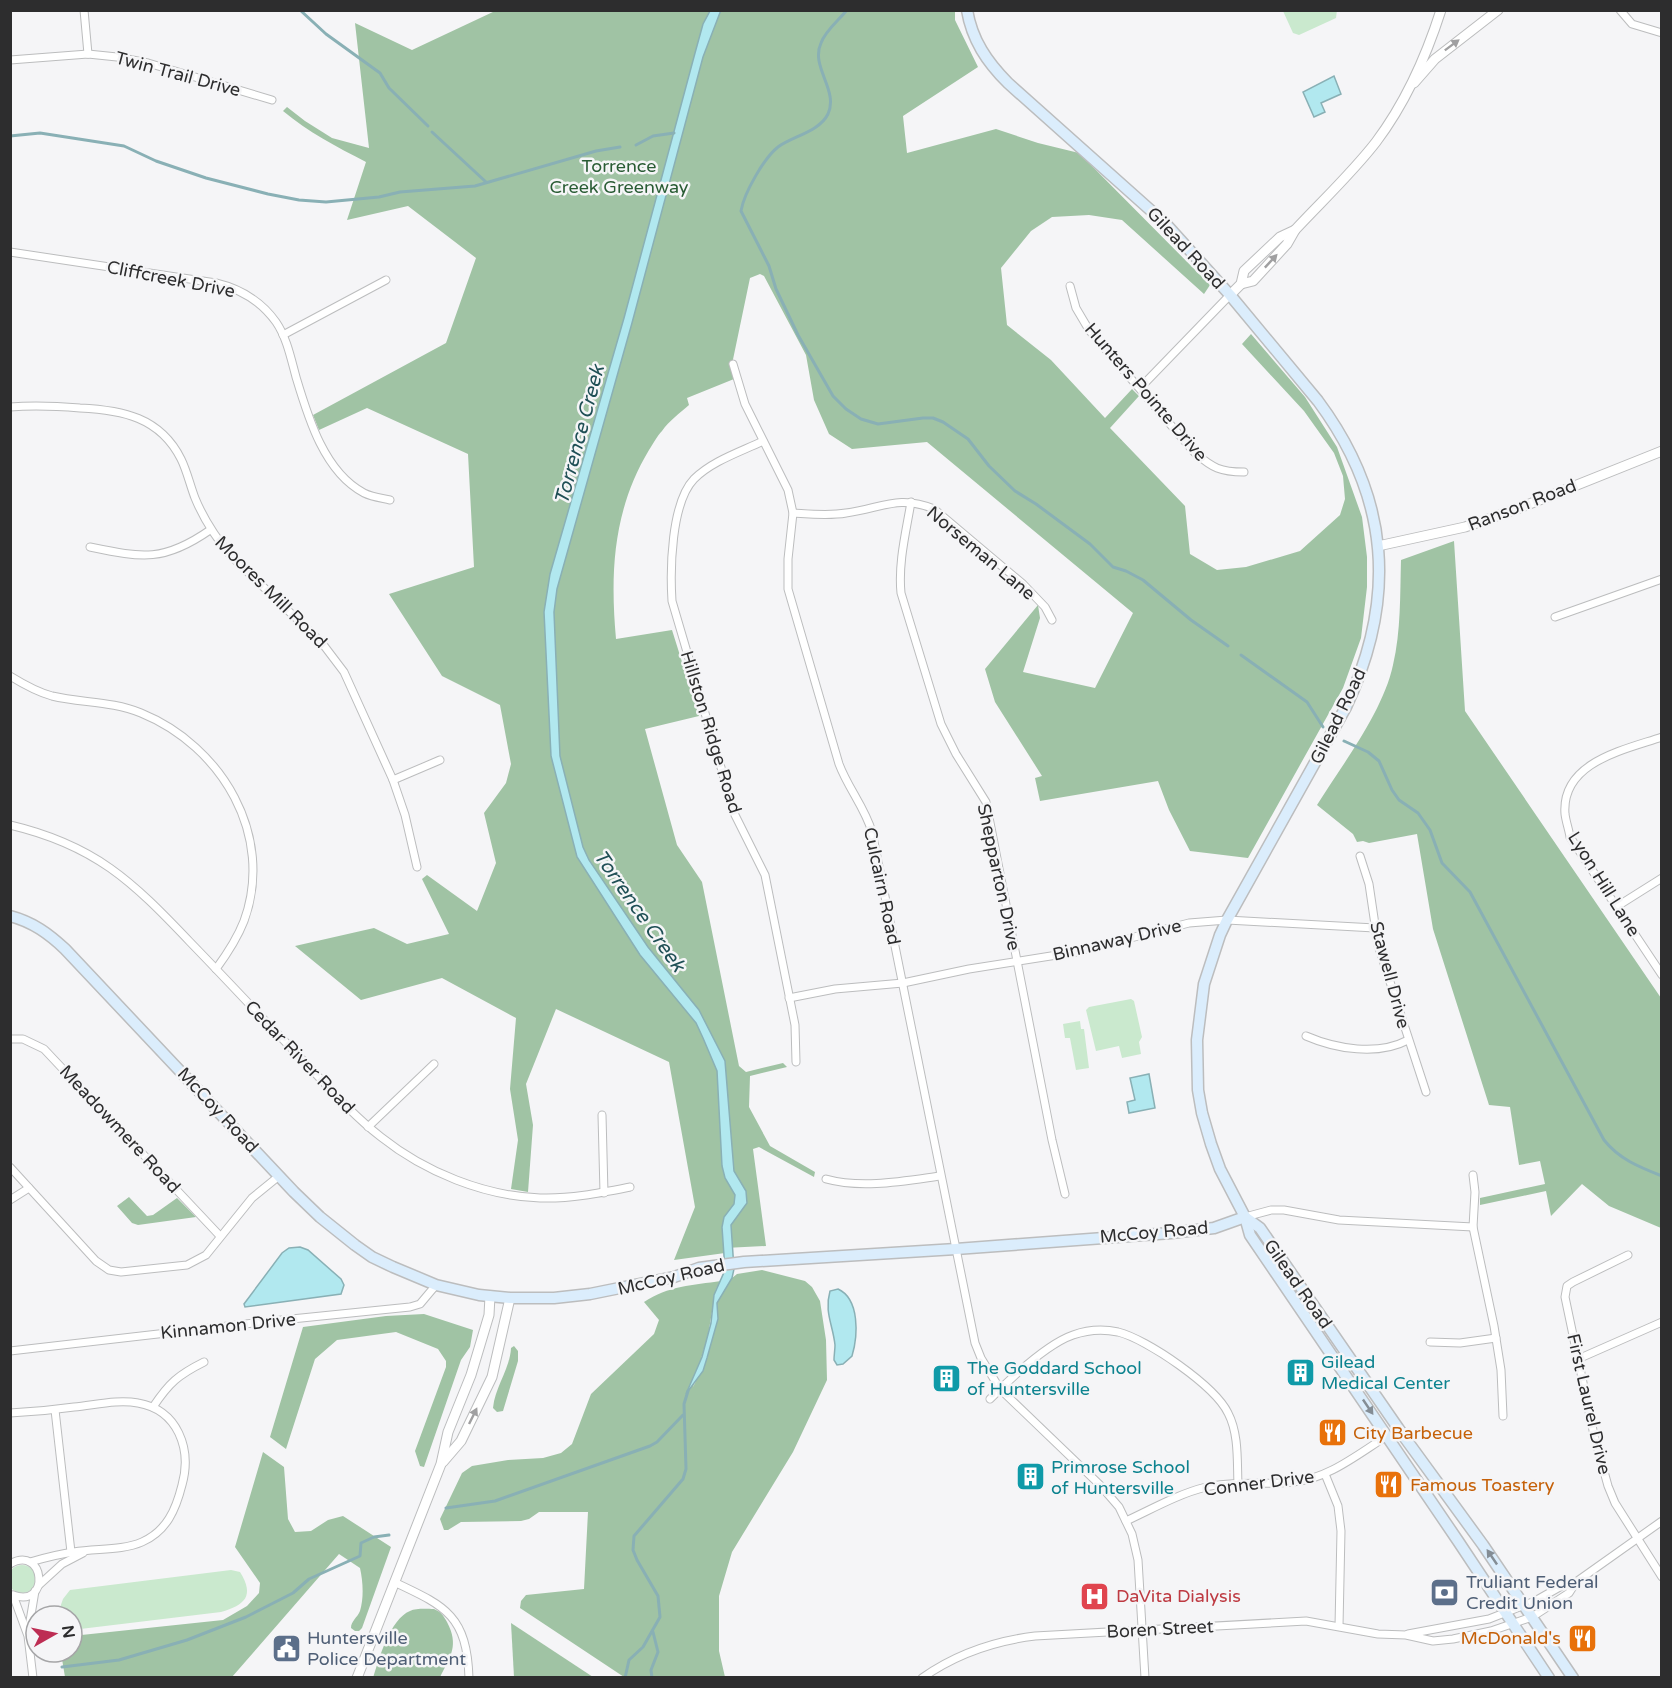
<svg xmlns="http://www.w3.org/2000/svg" width="1672" height="1688" viewBox="0 0 1672 1688" font-family="'Varela Round',sans-serif">
<style>
.green{fill:#cae9ce}
.forest{fill:#a0c3a4}
.water{fill:#b1e8ef;stroke:#89b0b5;stroke-width:1.5}
.lines{fill:none;stroke-linecap:round;stroke-linejoin:round}
.stream{stroke:#89b0b5;stroke-width:3}
.minor-casing{stroke:#bcbdbe;stroke-width:9}
.tertiary-casing{stroke:#bcbdbe;stroke-width:11}
.secondary-casing{stroke:#bcbdbe;stroke-width:13}
.minor{stroke:#fff;stroke-width:7}
.tertiary{stroke:#fff;stroke-width:9}
.secondary{stroke:#dbedfc;stroke-width:10}
.oneway{fill:#a0a0a1}
.oneway2{fill:#848d95}
.labels{text-anchor:middle;dominant-baseline:central;stroke-width:5;stroke-linejoin:round;paint-order:stroke}
.street-label{font-size:18px;fill:#2d2d2e;stroke:#f5f5f7}
.park-label{font-size:18px;fill:#295c34;stroke:#f5f5f7}
.culture-label{font-size:18px;fill:#0d838f;stroke:#f5f5f7;text-anchor:start}
.food-label{font-size:18px;fill:#c56008;stroke:#f5f5f7;text-anchor:start}
.service-label{font-size:18px;fill:#4e5e75;stroke:#f5f5f7;text-anchor:start}
.health-label{font-size:18px;fill:#be3a42;stroke:#f5f5f7;text-anchor:start}
.water-label{font-size:20px;font-style:italic;fill:#1f4f55;stroke:#f5f5f7}
</style>
<rect width="100%" height="100%" fill="#f5f5f7"/>
<g class="green">
<path d="M1337,10L1336,18L1299,35L1293,33L1283,11Z"/>
<path d="M1131,999L1134,1001L1142,1037L1139,1042L1141,1054L1122,1058L1119,1046L1096,1051L1086,1010L1089,1007Z"/>
<path d="M1080,1021L1081,1029H1084L1089,1068L1076,1070L1070,1038H1065L1063,1024Z"/>
<circle cx="22" cy="1579" r="14"/>
<path d="M231,1570L240,1572C255,1596 245,1605 221,1612L72,1630V1616H57L63,1599L70,1590Z"/>
</g>
<g class="forest">
<path d="M495,11H955V20L978,67L903,116L907,153L996,129L1038,143L1079,153L1210,285L1204,294L1122,220L1089,215L1052,217L1031,231L1001,268L1007,325L1051,360L1105,418L1132,389L1139,396L1110,428L1185,506L1190,554L1217,570L1246,567L1300,551L1340,515L1345,499L1343,476L1334,453L1304,411L1242,344L1251,334L1305,397L1337,447L1362,517L1367,557V587L1361,638L1343,688L1248,858L1190,851L1169,810L1158,781L1040,801L1035,778L1042,776L995,702L985,669L1038,605L1040,618L1023,672L1095,688L1133,613L927,442L852,449L829,434L814,400L806,355L764,276L760,274L750,278L731,369L734,379L687,398L689,405C680,413 669,421 662,431C657,436 653,444 649,450C613,510 610,572 616,639L672,630L699,716L645,729L677,845L702,882L739,1066L746,1072L783,1063L787,1067L750,1076L749,1107L770,1146L815,1172L814,1177L759,1147L753,1149L766,1246L725,1248V1253L674,1260L695,1207L669,1062L556,1009L526,1084L533,1125L528,1192L511,1189L518,1140L510,1089L516,1018L442,978L361,1000L295,946L374,928L407,944L449,934L422,879L427,875L477,911L496,863L484,813L506,783L511,764L500,705L442,676L389,594L474,567L468,454L367,408L319,430L313,415L446,343L476,258L408,206L347,220L366,162C337,147 308,132 283,111L287,107L305,121L332,138L369,148L355,23L412,50Z"/>
<path d="M1454,541L1465,711L1661,998V1228L1609,1206L1582,1184L1551,1216L1546,1191L1480,1205V1198L1545,1184L1540,1161L1519,1165L1510,1107L1489,1105L1433,929L1417,834L1369,843L1363,841L1357,842L1353,834L1317,805C1342,765 1383,712 1393,665C1401,631 1400,595 1401,560Z"/>
<path d="M129,1197L147,1216L153,1215L177,1198L196,1217L138,1225L132,1223L117,1206Z"/>
<path d="M762,1270L805,1281L812,1287L820,1301L826,1340L827,1380L793,1452L732,1552L719,1596V1651L725,1677H624L520,1608L521,1601L526,1595L584,1589L588,1512H539L529,1519L521,1521L461,1522L448,1530H444L440,1519L462,1473L472,1466L508,1460L543,1458L561,1453L572,1444L591,1394L654,1334L659,1320L644,1302C668,1286 693,1285 721,1281L716,1289L708,1335L693,1387L707,1358L718,1319L717,1303L723,1292L732,1278L737,1274Z"/>
<path d="M424,1314L473,1330L470,1347L461,1360L424,1467L420,1466L415,1451L446,1367V1361L438,1349L396,1332L337,1340L315,1359L286,1449L270,1437L303,1327L386,1316Z"/>
<path d="M514,1346L518,1351V1361L503,1411L497,1412L493,1408C495,1387 510,1369 511,1348Z"/>
<path d="M263,1452L284,1467L288,1519L295,1532L311,1531L328,1520L343,1516L391,1547L362,1628L359,1631H355L351,1628C351,1621 357,1618 360,1611C364,1598 363,1581 360,1568L339,1554L232,1677H65L61,1653L72,1652V1636L223,1620L247,1606L259,1593L260,1583L235,1547Z"/>
<path d="M434,1609C441,1612 443,1615 447,1622C459,1645 451,1656 440,1677L373,1678C379,1659 390,1619 410,1611C416,1608 427,1609 434,1609Z"/>
<path d="M511,1623L593,1677H514Z"/>
</g>
<g class="water">
<path d="M721,10L703,57L632,323L557,589L554,612L560,756L583,847L589,860L648,947L699,1010L725,1061L734,1171L746,1191L747,1203L731,1225L734,1269L732,1278L717,1303L718,1319L707,1358L703,1371L686,1394L702,1357L711,1323L714,1295L725,1270L722,1227L724,1217L734,1204L735,1195L725,1178L722,1166L717,1071L703,1038L696,1023L640,955L577,857L551,756L544,612L550,574L624,318L695,53L703,24L710,11Z"/>
<path d="M1334,76L1341,94L1321,103L1325,112L1314,117L1303,92Z"/>
<path d="M1149,1074L1155,1108L1129,1113L1127,1102L1135,1100L1130,1078Z"/>
<path d="M300,1247L308,1250L341,1279L344,1285L341,1294L245,1307L244,1304L282,1253L289,1248Z"/>
<path d="M838,1289C860,1299 858,1336 852,1356L843,1364L837,1365L834,1360C834,1355 835,1350 835,1345C833,1325 824,1312 830,1291Z"/>
</g>
<g class="lines">
<g class="stream">
<path d="M300,10L326,34L380,73L389,88L428,126"/>
<path d="M847,10C839,20 825,31 821,43C810,67 839,90 828,114C819,132 793,136 778,147C764,158 744,193 741,211L769,266L776,289L798,335L833,396L846,409L861,419L878,424L923,418H933L943,422L968,439L989,466L1015,491L1036,504L1090,544L1113,567L1126,571L1143,580L1191,620L1228,646"/>
<path d="M432,132L486,182"/>
<path d="M10,136L40,133L124,146L156,161L206,178L268,194L299,200L326,202L379,197L400,192L475,186L596,151L620,147"/>
<path d="M636,145L653,136L674,133"/>
<path d="M1241,655L1307,702L1323,727"/>
<path d="M1344,741L1368,752L1379,761L1392,790L1399,800L1418,813L1430,830L1442,863L1470,892L1604,1140C1619,1159 1639,1167 1662,1176"/>
<path d="M446,1508L495,1501L650,1446L657,1442L683,1415"/>
<path d="M62,1667L119,1660L187,1640L246,1617L293,1593L309,1579L360,1556L361,1543L374,1537L389,1535"/>
<path d="M625,1678L629,1660L643,1647L660,1617L658,1596L637,1560L633,1550L634,1536L683,1479L686,1469L684,1404L688,1391"/>
<path d="M652,1678L651,1670L658,1652L653,1632"/>
</g>
<defs>
<g id="minor">
<path d="M84,10L88,54"/>
<path d="M1620,10L1632,24L1662,33"/>
<path d="M10,60L88,54L117,57L148,63L272,100"/>
<path d="M10,252L216,283C241,289 261,301 276,322C287,338 291,359 296,377C308,417 324,472 364,493C372,497 381,498 390,500"/>
<path d="M1070,286L1076,308L1089,330L1195,453C1213,468 1220,472 1244,472"/>
<path d="M283,335L386,280"/>
<path d="M733,364L745,404L788,490L793,513L788,559V589L839,764C848,788 865,808 872,832L975,1343L981,1358L1000,1389L1100,1485L1119,1507L1132,1534L1138,1560L1145,1678"/>
<path d="M1140,388L1230,295"/>
<path d="M10,407C34,405 56,406 80,408C122,410 160,417 181,459C187,471 190,485 195,498C204,520 216,538 231,556L322,643L344,672L393,780L405,815L417,867"/>
<path d="M763,441C740,452 712,461 694,479C671,503 670,570 672,601L735,815L765,875L795,1025L796,1062"/>
<path d="M911,502C906,532 898,563 901,593L941,724L956,754L986,802L1052,1140L1065,1194"/>
<path d="M793,513C810,514 829,516 846,513C880,509 898,494 934,509L1023,584L1045,607L1052,620"/>
<path d="M90,547C143,558 164,562 210,530"/>
<path d="M1555,617L1662,579"/>
<path d="M10,676C23,684 37,692 52,696C82,703 112,701 141,713C222,746 275,836 244,921C237,939 227,954 216,969"/>
<path d="M1662,737C1624,750 1561,762 1565,814C1566,822 1569,830 1570,837L1662,975"/>
<path d="M393,780L440,760"/>
<path d="M10,825C95,845 132,881 190,942C226,979 261,1017 297,1054C324,1082 350,1113 381,1137C425,1172 484,1196 540,1198C571,1199 600,1193 630,1187"/>
<path d="M1360,856L1369,884L1378,945L1426,1092"/>
<path d="M1616,907L1662,878"/>
<path d="M789,998L835,989L903,983L969,969L1076,952L1189,923L1227,920L1375,928"/>
<path d="M1306,1036C1336,1049 1378,1056 1408,1040"/>
<path d="M10,1039H23L44,1049L220,1236"/>
<path d="M602,1115L604,1193"/>
<path d="M368,1127L434,1064"/>
<path d="M10,1167L96,1261L109,1270L121,1272L187,1265L206,1255L252,1198L279,1176"/>
<path d="M1473,1175L1475,1192L1473,1227L1494,1326L1501,1370L1503,1416"/>
<path d="M826,1179C862,1189 904,1181 940,1176"/>
<path d="M10,1200L29,1188"/>
<path d="M1245,1217L1271,1210H1284L1339,1220L1473,1227"/>
<path d="M1628,1255L1573,1282L1567,1286L1565,1297L1594,1435L1608,1486L1615,1503L1662,1577"/>
<path d="M1430,1342L1460,1343L1496,1338"/>
<path d="M10,1351L262,1322L410,1307L420,1304L436,1285"/>
<path d="M1578,1359L1662,1322"/>
<path d="M990,1399C1010,1379 1047,1344 1073,1335C1087,1330 1104,1329 1118,1332C1147,1339 1215,1386 1228,1413C1239,1434 1237,1461 1238,1485"/>
<path d="M153,1407C169,1383 178,1375 204,1362"/>
<path d="M55,1410L71,1552"/>
<path d="M10,1413C32,1412 53,1410 74,1407C95,1405 118,1399 138,1403C178,1410 192,1449 182,1485C176,1509 167,1531 142,1542C121,1551 96,1548 74,1552C59,1554 44,1558 30,1562"/>
<path d="M1325,1474L1338,1506L1341,1531L1339,1626"/>
<path d="M1126,1521C1152,1509 1178,1494 1206,1487C1233,1481 1265,1485 1293,1482C1328,1479 1358,1454 1387,1436"/>
<path d="M10,1564C45,1544 51,1609 13,1595"/>
<path d="M394,1582C445,1606 467,1615 469,1678"/>
<path d="M39,1585L62,1564L83,1553"/>
<path d="M13,1595L28,1636L33,1678"/>
<path d="M28,1633L35,1591"/>
<path d="M1408,1634L1489,1619L1535,1601L1565,1584L1576,1582"/>
<path d="M922,1678C956,1654 994,1641 1035,1636L1306,1621L1378,1634L1406,1635L1433,1641L1453,1639L1491,1631L1532,1617L1569,1593L1576,1582L1662,1521"/>
</g>
<g id="tertiary">
<path d="M1414,83L1435,59L1498,10"/>
<path d="M1241,284L1253,281L1287,244L1295,230C1322,201 1352,173 1376,142C1406,102 1426,57 1441,10"/>
<path d="M1230,295L1241,284L1244,271L1280,237L1295,230"/>
<path d="M1378,546L1465,527L1522,507L1662,451"/>
<path d="M443,1462L461,1441L492,1377L510,1298"/>
<path d="M357,1678L441,1464L448,1432L471,1375L489,1315L490,1296"/>
</g>
<g id="secondary">
<path d="M967,10C972,40 987,62 1008,83L1166,224L1230,295L1318,401C1390,498 1397,598 1346,707L1227,920L1220,935L1204,984L1197,1040L1198,1090L1202,1113L1211,1144L1220,1169L1245,1217L1250,1235L1458,1541L1549,1678"/>
<path d="M10,916C33,922 49,934 65,949L294,1192L320,1217L355,1245L372,1257L393,1267L436,1285L479,1295L510,1298H554L590,1294L674,1277L699,1268L744,1262L956,1249L1171,1233L1214,1228L1245,1217"/>
<path d="M1245,1217L1260,1228L1405,1438L1483,1545L1573,1678"/>
</g>
</defs>
<use href="#minor" class="minor-casing"/>
<use href="#tertiary" class="tertiary-casing"/>
<use href="#secondary" class="secondary-casing"/>
<use href="#minor" class="minor"/>
<use href="#tertiary" class="tertiary"/>
<use href="#secondary" class="secondary"/>
</g>
<defs><path id="oneway-solid" d="M-6-.8H1V-3.2L6.5 0L1 3.2V.8H-6Z" transform="scale(1.5)"/></defs>
<g class="oneway">
<use href="#oneway-solid" transform="translate(1452 45) rotate(-37)"/>
<use href="#oneway-solid" transform="translate(1271 261) rotate(-47)"/>
<use href="#oneway-solid" transform="translate(473 1416) rotate(-64)"/>
</g>
<g class="oneway2">
<use href="#oneway-solid" transform="translate(1368 1407) rotate(56)"/>
<use href="#oneway-solid" transform="translate(1492 1557) rotate(-124)"/>
</g>
<defs>
<symbol id="building-square" viewBox="-11 -11 22 22"><rect x="-9" y="-9" width="18" height="18" rx="4" fill="#0f9aa8" stroke="#f5f5f7"/><path d="M-4-6H4V6H1V3H-1V6H-4ZM-2.5-4.3h1.7v1.8h-1.7ZM.8-4.3h1.7v1.8H.8ZM-2.5-1h1.7V.8h-1.7ZM.8-1h1.7V.8H.8Z" fill="#fff"/></symbol>
<symbol id="restaurant-square" viewBox="-11 -11 22 22"><rect x="-9" y="-9" width="18" height="18" rx="4" fill="#e8710a" stroke="#f5f5f7"/><path d="M-5-6h1v4h1v-4h1v4h1v-4h1v5L-1.5 .5V6h-2V.5L-5-1ZM5-6V6H3V1.5H1.5Q1.5-4 5-6Z" fill="#fff"/></symbol>
<symbol id="bank-square" viewBox="-11 -11 22 22"><rect x="-9" y="-9" width="18" height="18" rx="4" fill="#5c6f8a" stroke="#f5f5f7"/><path d="M-6-4H6V4H-6ZM0-2.3a2.3 2.3 0 1 0 0 4.6a2.3 2.3 0 1 0 0-4.6Z" fill="#fff"/></symbol>
<symbol id="hospital-square" viewBox="-11 -11 22 22"><rect x="-9" y="-9" width="18" height="18" rx="4" fill="#e0444e" stroke="#f5f5f7"/><path d="M-5-5h3v3.5h4V-5h3V5h-3V1.5h-4V5h-3Z" fill="#fff"/></symbol>
<symbol id="civic-square" viewBox="-11 -11 22 22"><rect x="-9" y="-9" width="18" height="18" rx="4" fill="#5c6f8a" stroke="#f5f5f7"/><path d="M-.6-6.5H3V-4.5H.6V-3L4-1V1h2V6H-6V1h2V-1L-.6-3ZM-1.2 2.5V6h2.4V2.5Z" fill="#fff"/></symbol>
</defs>
<g fill-rule="evenodd">
<use href="#building-square" x="1284" y="1356" width="33" height="33"/>
<use href="#building-square" x="930" y="1362" width="33" height="33"/>
<use href="#restaurant-square" x="1316" y="1416" width="33" height="33"/>
<use href="#building-square" x="1014" y="1460" width="33" height="33"/>
<use href="#restaurant-square" x="1372" y="1468" width="33" height="33"/>
<use href="#bank-square" x="1428" y="1576" width="33" height="33"/>
<use href="#hospital-square" x="1078" y="1580" width="33" height="33"/>
<use href="#restaurant-square" x="1566" y="1622" width="33" height="33"/>
<use href="#civic-square" x="270" y="1632" width="33" height="33"/>
</g>
<g class="labels">
<g class="street-label">
<text transform="translate(178 74) rotate(15)">Twin Trail Drive</text>
<text transform="translate(1186 248) rotate(47)">Gilead Road</text>
<text transform="translate(171 279) rotate(11)">Cliffcreek Drive</text>
<text transform="translate(1146 392) rotate(49)">Hunters Pointe Drive</text>
<text transform="translate(1522 505) rotate(-21)">Ranson Road</text>
<text transform="translate(981 553) rotate(40)">Norseman Lane</text>
<text transform="translate(271 592) rotate(45)">Moores Mill Road</text>
<text transform="translate(1338 716) rotate(-64)">Gilead Road</text>
<text transform="translate(711 732) rotate(73)">Hillston Ridge Road</text>
<text transform="translate(999 877) rotate(78)">Shepparton Drive</text>
<text transform="translate(1604 884) rotate(58)">Lyon Hill Lane</text>
<text transform="translate(882 886) rotate(78)">Culcairn Road</text>
<text transform="translate(1117 940) rotate(-13)">Binnaway Drive</text>
<text transform="translate(1390 975) rotate(75)">Stawell Drive</text>
<text transform="translate(300 1057) rotate(46)">Cedar River Road</text>
<text transform="translate(218 1110) rotate(47)">McCoy Road</text>
<text transform="translate(120 1129) rotate(47)">Meadowmere Road</text>
<text transform="translate(1154 1232) rotate(-5)">McCoy Road</text>
<text transform="translate(671 1277) rotate(-13)">McCoy Road</text>
<text transform="translate(1298 1284) rotate(55)">Gilead Road</text>
<text transform="translate(228 1326) rotate(-6)">Kinnamon Drive</text>
<text transform="translate(1589 1404) rotate(77)">First Laurel Drive</text>
<text transform="translate(1259 1483) rotate(-7)">Conner Drive</text>
<text transform="translate(1160 1629) rotate(-3)">Boren Street</text>
</g>
<g class="park-label">
<text x="619" y="166">Torrence<tspan x="619" dy="21">Creek Greenway</tspan></text>
</g>
<g class="culture-label">
<text x="1321" y="1362">Gilead<tspan x="1321" dy="21">Medical Center</tspan></text>
<text x="967" y="1368">The Goddard School<tspan x="967" dy="21">of Huntersville</tspan></text>
<text x="1051" y="1467">Primrose School<tspan x="1051" dy="21">of Huntersville</tspan></text>
</g>
<g class="food-label">
<text x="1353" y="1433">City Barbecue</text>
<text x="1410" y="1485">Famous Toastery</text>
<text x="1561" y="1638" text-anchor="end">McDonald's</text>
</g>
<g class="service-label">
<text x="1466" y="1582">Truliant Federal<tspan x="1466" dy="21">Credit Union</tspan></text>
<text x="307" y="1638">Huntersville<tspan x="307" dy="21">Police Department</tspan></text>
</g>
<g class="health-label">
<text x="1116" y="1596">DaVita Dialysis</text>
</g>
<g class="water-label">
<text transform="translate(580 435) rotate(-75)">Torrence Creek</text>
<text transform="translate(639 911) rotate(55)">Torrence Creek</text>
</g>
</g>
<rect width="1672" height="1688" fill="none" stroke="#2d2d2e" stroke-width="24"/>
<g transform="translate(54 1634) rotate(81)"><circle r="28" fill="#f5f5f7" stroke="#a5a5a7" stroke-width="1.5"/>
<path d="M0-4.5L10 22L0 15L-10 22Z" fill="#bd2d53"/>
<text y="-9" font-size="16" font-weight="bold" text-anchor="middle" fill="#2d2d2e">N</text>
</g>
</svg>
